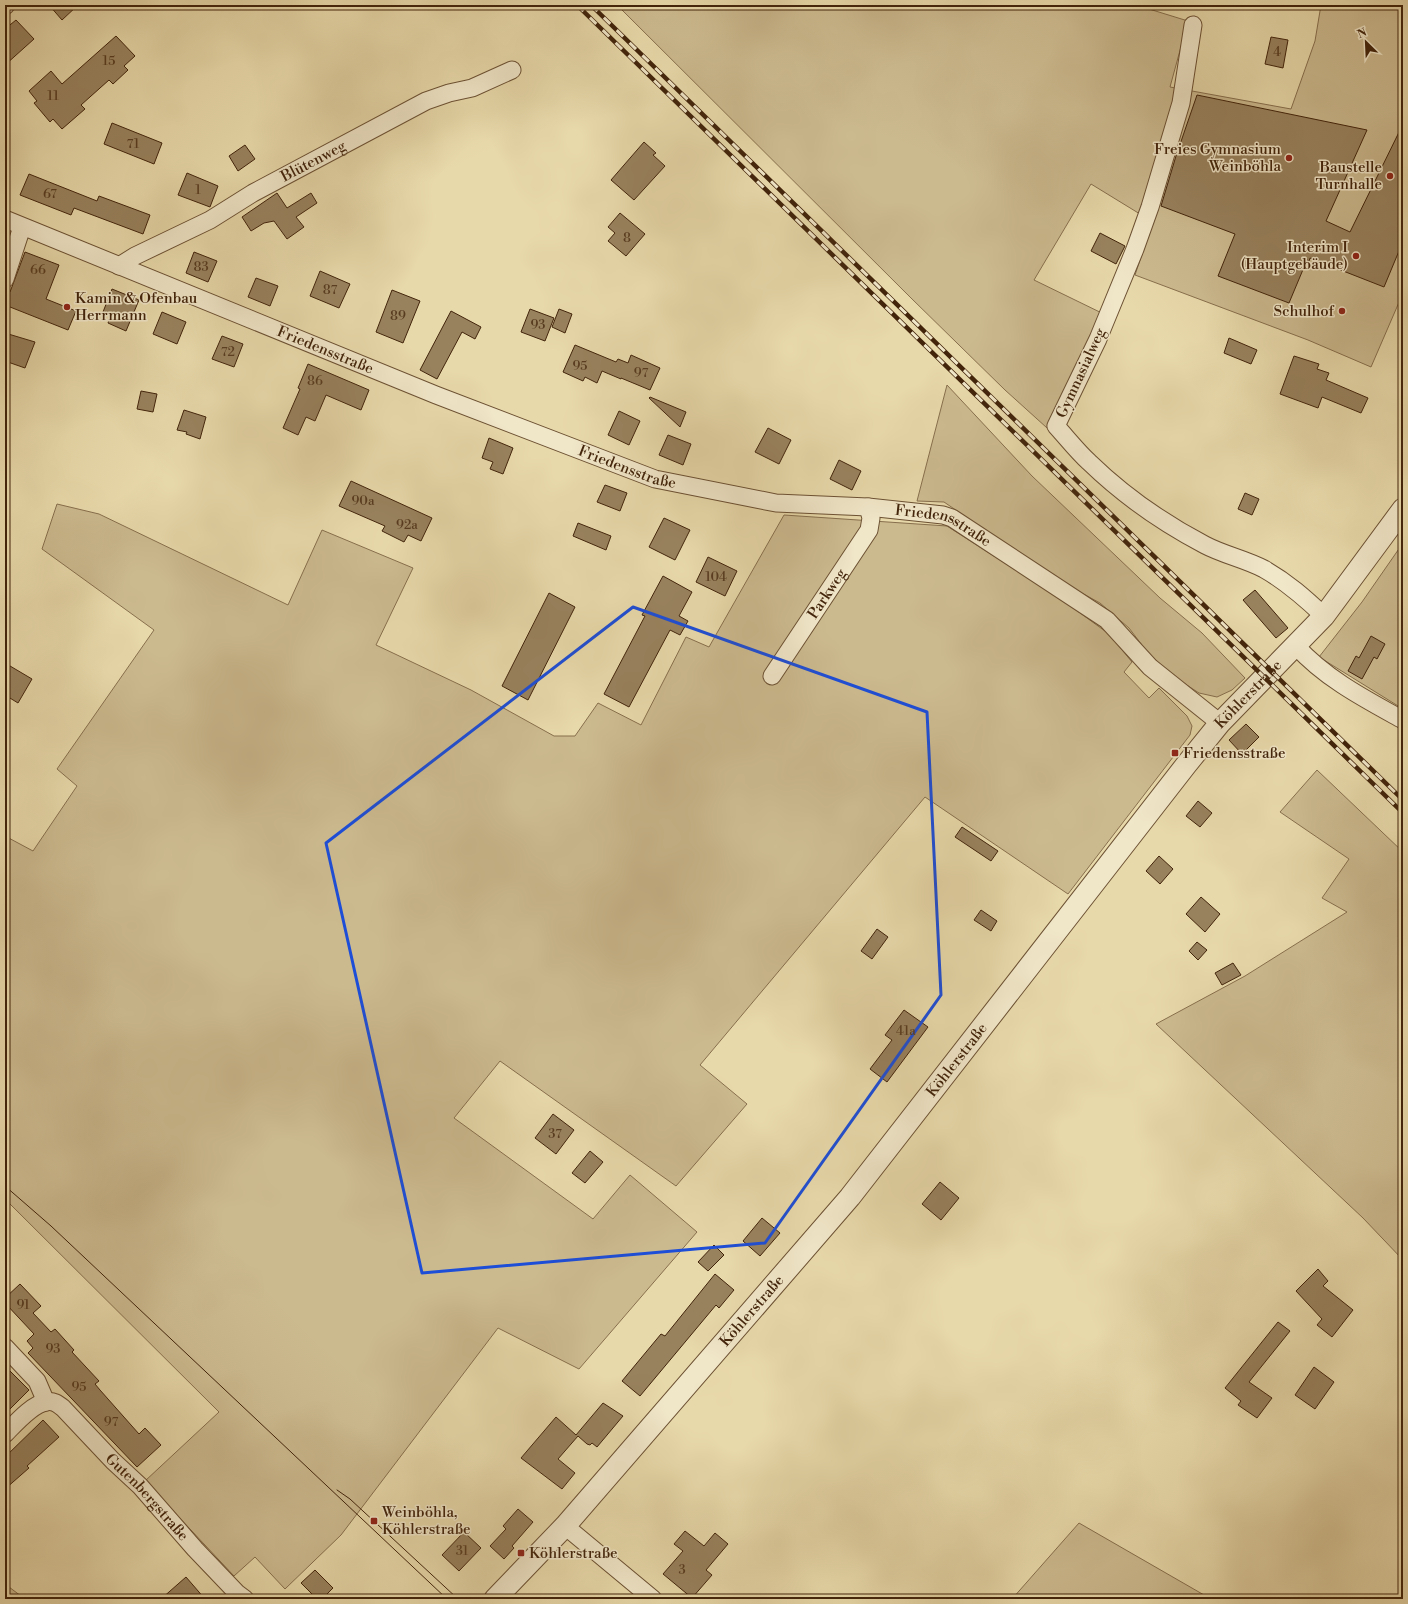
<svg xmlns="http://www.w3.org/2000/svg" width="1408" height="1604" viewBox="0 0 1408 1604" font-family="'Libre Bodoni',serif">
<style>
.green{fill:#ccba8f;stroke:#876f4d}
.building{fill:#98825e;stroke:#42240b}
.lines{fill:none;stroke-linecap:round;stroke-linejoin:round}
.minor-casing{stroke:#6c5133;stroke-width:19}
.tertiary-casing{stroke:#6c5133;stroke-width:23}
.minor{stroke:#f0e6c8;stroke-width:17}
.tertiary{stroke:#f0e6c8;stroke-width:21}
.tram{stroke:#42240b;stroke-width:1}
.rail-casing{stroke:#42240b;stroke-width:4.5}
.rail{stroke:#f0e6c8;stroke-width:3;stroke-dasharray:9;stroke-linecap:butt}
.marked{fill:none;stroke:#1d4ed8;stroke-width:3;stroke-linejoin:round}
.poi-dot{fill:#8f2418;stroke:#f0e6c8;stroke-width:1.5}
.labels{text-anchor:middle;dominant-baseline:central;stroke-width:3;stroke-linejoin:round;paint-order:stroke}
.number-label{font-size:13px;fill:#583c20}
.poi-label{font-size:15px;fill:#42240b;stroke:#f0e6c8;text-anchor:end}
.street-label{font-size:15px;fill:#42240b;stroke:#f0e6c8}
</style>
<rect width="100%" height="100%" fill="#e8d9aa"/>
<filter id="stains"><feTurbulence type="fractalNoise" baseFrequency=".005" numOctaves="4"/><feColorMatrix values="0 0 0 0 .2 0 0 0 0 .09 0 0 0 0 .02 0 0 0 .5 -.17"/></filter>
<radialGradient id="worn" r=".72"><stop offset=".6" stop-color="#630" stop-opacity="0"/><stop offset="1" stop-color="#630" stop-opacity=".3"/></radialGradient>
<g class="green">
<path d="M617,5H1136L1188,21L1170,87L1291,109L1315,41L1321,5H1403V293L1371,367L1308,340L1135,275L1153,222L1091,184L1034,280L1112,318L1057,437L1005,390L911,298Z"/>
<path d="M947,385L1032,476L1160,598L1202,633L1245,678L1232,690L1217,697L1199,693L1179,680L1162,666L1145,649L1129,628L1100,603L1065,584L944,502L917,501Z"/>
<path d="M57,504L99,514L288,605L322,530L413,568L376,645L471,690L554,736H575L598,703L641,725L686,637L709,647L784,515L947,526L1061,599L1109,634L1132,662L1124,672L1149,698L1159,688L1187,716L1192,726L1190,735L1068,894L925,797L700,1065L747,1104L676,1186L500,1061L454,1118L593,1219L630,1175L697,1232L579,1369L498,1328L341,1535L285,1589L255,1557L234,1576L145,1481L219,1412L6,1200L5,1201V836L33,851L77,786L57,769L154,630L42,549Z"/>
<path d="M1403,543V709L1319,657L1362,602Z"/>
<path d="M1317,770L1403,852V1260L1363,1218L1156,1024L1245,976L1347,912L1322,898L1349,859L1280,812Z"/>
<path d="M1079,1523L1211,1599H1012Z"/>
<path d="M5,1584L25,1599H5Z"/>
</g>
<g class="building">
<path d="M49,5H78L62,20Z"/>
<path d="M16,20L34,39L5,65V29Z"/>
<path d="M116,36L135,56L124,66L128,70L113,84L109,80L81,105L85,109L62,129L53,119L50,122L34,103L37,101L29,91L51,71L62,84Z"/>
<path d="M1271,37L1288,40L1283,68L1265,64Z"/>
<path d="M1197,95L1367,130L1326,221L1350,232L1403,124V253L1399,251L1384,287L1310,258L1309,261L1307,260L1289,303L1218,276L1235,234L1161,206L1176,156Z"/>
<path d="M112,123L162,143L154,164L104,144Z"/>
<path d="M644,142L656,153L653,155L665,166L634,200L611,180Z"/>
<path d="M245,145L255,159L238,171L229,156Z"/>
<path d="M187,173L218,186L210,207L178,195Z"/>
<path d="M29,174L97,201L99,196L150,215L143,234L74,208L71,215L20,195Z"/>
<path d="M277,193L287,208L311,193L317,203L296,217L304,227L287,239L274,221L264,223L251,231L242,217Z"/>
<path d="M620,213L645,234L626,256L608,241L615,233L608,227Z"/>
<path d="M1100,233L1125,246L1116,264L1091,251Z"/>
<path d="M25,252L59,265L46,299L76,311L68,330L5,305V290L10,292Z"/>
<path d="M194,252L217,261L208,282L186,273Z"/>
<path d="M320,271L350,284L339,308L310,296Z"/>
<path d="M256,278L278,286L270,306L248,297Z"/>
<path d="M112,289L139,300L126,331L108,323L111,315L103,312Z"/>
<path d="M392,290L420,301L403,343L376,332Z"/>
<path d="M530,309L554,318L545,341L521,332Z"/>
<path d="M559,309L572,314L565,333L552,327Z"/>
<path d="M451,311L481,327L475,339L462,332L437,379L420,370Z"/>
<path d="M162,312L186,322L177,344L153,334Z"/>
<path d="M5,333L35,342L25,368L5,361Z"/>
<path d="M222,336L243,344L234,367L212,359Z"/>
<path d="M1229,338L1257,350L1251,364L1224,353Z"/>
<path d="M575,345L616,362L618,359L628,363L631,355L660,368L650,390L621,378V379L602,371L597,383L585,377L583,381L563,372Z"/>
<path d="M1294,356L1319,364L1317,369L1329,373L1326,380L1368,398L1361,413L1322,397L1318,408L1280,394Z"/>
<path d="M308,364L369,390L361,410L326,395L315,421L306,417L298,435L283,428L300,389L298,388Z"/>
<path d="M141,391L157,394L153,412L137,409Z"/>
<path d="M650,397L686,412L680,427L649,398Z"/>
<path d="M184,410L206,417L200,439L186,434L187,432L177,430Z"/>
<path d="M619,411L640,421L629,445L608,435Z"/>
<path d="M768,428L791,440L779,464L755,452Z"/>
<path d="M668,435L691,444L683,465L659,455Z"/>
<path d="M489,438L513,448L503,474L490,469L493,462L482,458Z"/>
<path d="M839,460L861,471L852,490L830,479Z"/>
<path d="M351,481L432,518L421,541L408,535L404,542L382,531L385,526L339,506Z"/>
<path d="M605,485L627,493L620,511L597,502Z"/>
<path d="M1245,493L1259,499L1252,515L1238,509Z"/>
<path d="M664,518L690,530L675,560L649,547Z"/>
<path d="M578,523L611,536L606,550L573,536Z"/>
<path d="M708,557L737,571L725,596L696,582Z"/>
<path d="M663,576L692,592L679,616L688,621L680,635L670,630L629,707L604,694L645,616L642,615Z"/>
<path d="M1255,590L1288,628L1276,638L1243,600Z"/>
<path d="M549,593L575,607L528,700L502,686Z"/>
<path d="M1371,636L1385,644L1377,659L1374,657L1362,679L1348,671L1356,656L1359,658Z"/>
<path d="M5,663L32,679L18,703L5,695Z"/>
<path d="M1246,724L1259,737L1242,754L1229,740Z"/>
<path d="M1198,801L1212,813L1200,827L1186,816Z"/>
<path d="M962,827L998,851L991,861L955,837Z"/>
<path d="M1159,856L1173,869L1160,884L1146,871Z"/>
<path d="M1201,897L1220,914L1205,932L1186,914Z"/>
<path d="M981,910L997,921L991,931L974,920Z"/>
<path d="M877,929L888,937L872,959L861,951Z"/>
<path d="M1197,942L1207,950L1198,960L1189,951Z"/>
<path d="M1233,963L1241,975L1222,985L1215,973Z"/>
<path d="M904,1010L928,1027L887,1082L870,1069L892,1040L885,1035Z"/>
<path d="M553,1114L574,1130L556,1154L535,1138Z"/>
<path d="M590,1151L603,1162L585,1183L572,1173Z"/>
<path d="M940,1182L959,1198L941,1220L922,1204Z"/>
<path d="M762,1218L780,1233L760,1256L743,1241Z"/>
<path d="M714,1245L724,1255L708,1271L698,1262Z"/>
<path d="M1318,1269L1328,1281L1323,1286L1353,1310L1332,1337L1317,1325L1322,1319L1296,1291Z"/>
<path d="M715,1274L734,1290L719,1308L716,1305L640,1396L622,1381L661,1334L665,1336Z"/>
<path d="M20,1284L41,1306L33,1313L51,1332L55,1329L74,1350L72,1352L99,1381L95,1384L100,1390L139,1434L145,1428L161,1445L137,1467L28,1353L33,1348L27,1341L34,1334L5,1303V1298Z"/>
<path d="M1278,1322L1290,1331L1249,1382L1272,1398L1257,1418L1238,1405L1241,1401L1225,1388Z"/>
<path d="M5,1366L29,1390L5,1414Z"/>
<path d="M1314,1367L1334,1382L1315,1409L1295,1395Z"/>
<path d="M603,1403L623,1416L597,1447L592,1443L590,1445L587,1444L578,1436L558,1459L575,1473L562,1489L521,1458L556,1417L576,1435Z"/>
<path d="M43,1420L59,1437L27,1466L29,1468L5,1489V1457Z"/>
<path d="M518,1509L533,1522L512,1546L514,1548L504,1559L490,1546L506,1529L503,1526Z"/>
<path d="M685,1531L704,1546L715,1533L728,1544L706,1570L712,1575L692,1598L663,1574L683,1551L674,1544Z"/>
<path d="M464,1532L481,1548L459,1571L442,1555Z"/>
<path d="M315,1570L333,1588L322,1599H317L301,1583Z"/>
<path d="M186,1577L205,1599H161Z"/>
</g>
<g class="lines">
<defs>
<g id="minor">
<path d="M5,6L6,5"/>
<path d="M1193,25L1181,103L1150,207L1135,249L1098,339L1056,426C1067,438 1077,451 1089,462C1123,495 1163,523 1205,545C1224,555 1245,559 1264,569C1287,582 1305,598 1324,616"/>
<path id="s1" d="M5,219L436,395L655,479L776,503L868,507L943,515L952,518L1107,620L1150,667L1220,723"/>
<path id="s2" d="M119,266L135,256L210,220L253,193L426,101L449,93L472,88L512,70"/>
<path d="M5,279L22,227"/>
<path d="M1296,646C1326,679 1365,699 1403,720"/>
<path id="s3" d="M772,676L869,530L871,518L868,507"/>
<path d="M5,1347L37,1381L46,1402"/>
<path id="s4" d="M5,1434C15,1424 32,1404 46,1402C53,1400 58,1404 63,1408L113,1461L140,1486L195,1549L237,1593L245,1599"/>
<path d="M565,1526L653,1599"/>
</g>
<g id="tertiary">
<path id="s5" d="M495,1599L565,1526L850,1197L1186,765L1220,723L1324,616L1403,509"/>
</g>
</defs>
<use href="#minor" class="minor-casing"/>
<use href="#tertiary" class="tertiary-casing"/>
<use href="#minor" class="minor"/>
<use href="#tertiary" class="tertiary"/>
<g class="tram">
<path d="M5,1186L51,1226L447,1599"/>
<path d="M337,1490L350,1499L458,1599"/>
</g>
<defs>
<g id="rail">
<path d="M577,5L1403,813"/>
<path d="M591,5L1403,800"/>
</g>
</defs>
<use href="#rail" class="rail-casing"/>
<use href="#rail" class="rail"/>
</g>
<path class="marked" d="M633,607L927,712L941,995L765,1243L422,1273L326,843Z"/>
<g class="poi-dot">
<circle cx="1289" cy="158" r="4"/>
<circle cx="1390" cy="176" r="4"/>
<circle cx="1356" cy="256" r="4"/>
<circle cx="67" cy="307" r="4"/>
<circle cx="1342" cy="311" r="4"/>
<rect x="1171" y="749" width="8" height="8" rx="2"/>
<rect x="370" y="1517" width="8" height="8" rx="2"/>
<rect x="517" y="1549" width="8" height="8" rx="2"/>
</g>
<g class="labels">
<g class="number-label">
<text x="1277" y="52">4</text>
<text x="109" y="61">15</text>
<text x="53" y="96">11</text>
<text x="133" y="144">71</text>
<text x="198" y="190">1</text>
<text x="50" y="194">67</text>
<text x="627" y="238">8</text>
<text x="201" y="267">83</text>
<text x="38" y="270">66</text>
<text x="330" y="290">87</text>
<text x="398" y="316">89</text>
<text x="538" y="325">93</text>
<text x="228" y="352">72</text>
<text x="580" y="366">95</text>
<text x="641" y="373">97</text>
<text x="315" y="381">86</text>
<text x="363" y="501">90a</text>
<text x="407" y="525">92a</text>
<text x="716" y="577">104</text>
<text x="906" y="1031">41a</text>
<text x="555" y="1134">37</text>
<text x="23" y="1305">91</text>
<text x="53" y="1349">93</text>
<text x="79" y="1387">95</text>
<text x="111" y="1422">97</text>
<text x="462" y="1551">31</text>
<text x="682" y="1570">3</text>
</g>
<g class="poi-label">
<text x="1281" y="149">Freies Gymnasium<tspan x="1281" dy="17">Weinböhla</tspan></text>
<text x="1382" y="167">Baustelle<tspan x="1382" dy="17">Turnhalle</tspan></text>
<text x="1348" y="247">Interim I<tspan x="1348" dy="17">(Hauptgebäude)</tspan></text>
<text x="75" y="298" text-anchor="start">Kamin &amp; Ofenbau<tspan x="75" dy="17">Herrmann</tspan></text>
<text x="1334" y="311">Schulhof</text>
<text x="1183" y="753" text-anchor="start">Friedensstraße</text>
<text x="382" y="1512" text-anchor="start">Weinböhla,<tspan x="382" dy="17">Köhlerstraße</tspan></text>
<text x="529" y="1553" text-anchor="start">Köhlerstraße</text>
</g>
<g class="street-label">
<text stroke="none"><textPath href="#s2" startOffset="221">Blütenweg</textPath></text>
<text stroke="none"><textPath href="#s1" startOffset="346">Friedensstraße</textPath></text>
<text transform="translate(1081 373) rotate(-65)">Gymnasialweg</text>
<text stroke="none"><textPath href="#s1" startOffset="670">Friedensstraße</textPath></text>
<text stroke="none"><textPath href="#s1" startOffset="994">Friedensstraße</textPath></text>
<text stroke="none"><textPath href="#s3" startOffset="99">Parkweg</textPath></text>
<text stroke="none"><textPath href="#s5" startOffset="1178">Köhlerstraße</textPath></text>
<text stroke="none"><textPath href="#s5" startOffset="710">Köhlerstraße</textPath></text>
<text stroke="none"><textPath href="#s5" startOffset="386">Köhlerstraße</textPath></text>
<text stroke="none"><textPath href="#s4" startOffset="194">Gutenbergstraße</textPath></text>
</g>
</g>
<rect width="1408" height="1604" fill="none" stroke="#e8d9aa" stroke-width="20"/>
<rect x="6" y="6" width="1396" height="1592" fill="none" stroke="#42240b" stroke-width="2"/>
<rect x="10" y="10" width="1388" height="1584" fill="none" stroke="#42240b"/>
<g transform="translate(1366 42) rotate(336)" stroke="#f0e6c8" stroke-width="3" paint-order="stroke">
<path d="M0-3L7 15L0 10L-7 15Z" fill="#42240b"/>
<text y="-6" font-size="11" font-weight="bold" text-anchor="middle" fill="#42240b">N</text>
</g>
<rect width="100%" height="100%" filter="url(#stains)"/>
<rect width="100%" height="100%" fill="url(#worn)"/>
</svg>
